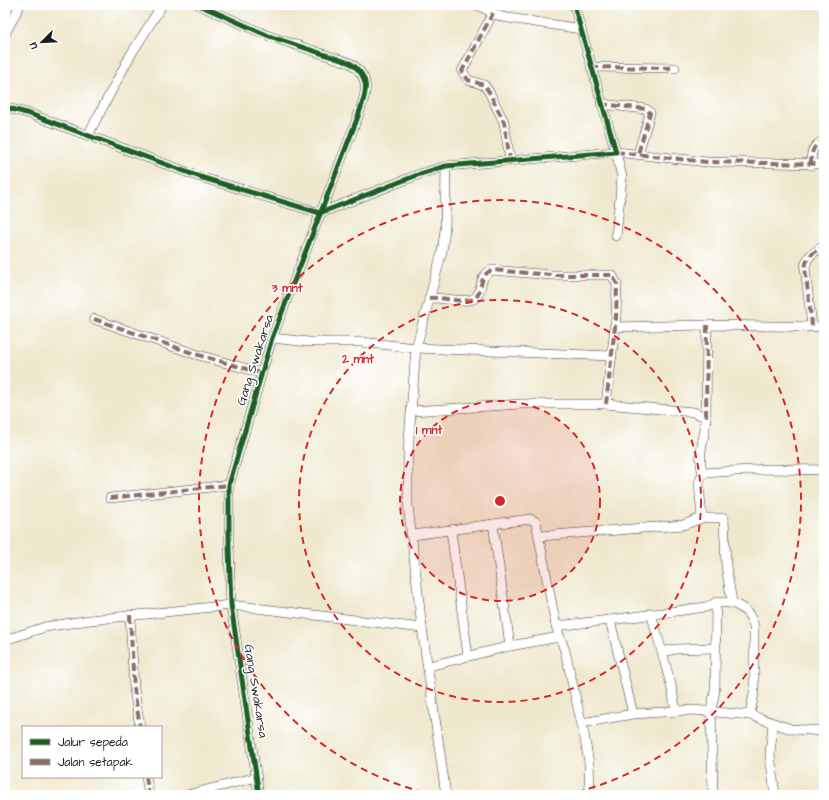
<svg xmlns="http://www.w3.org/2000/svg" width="829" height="800" viewBox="0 0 829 800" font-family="'Architects Daughter',sans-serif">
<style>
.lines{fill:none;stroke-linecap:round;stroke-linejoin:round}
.minor-casing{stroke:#3c3b37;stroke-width:10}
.minor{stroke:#fff;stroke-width:9}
.quiet{stroke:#8d6e63;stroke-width:4;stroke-dasharray:8 4;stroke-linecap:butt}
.cycleway-casing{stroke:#fff;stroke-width:8}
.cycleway{stroke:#1b5e20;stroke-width:5}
.ring{fill:none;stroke:#d62828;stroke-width:2;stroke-dasharray:7 5}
.labels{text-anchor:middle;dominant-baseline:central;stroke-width:3;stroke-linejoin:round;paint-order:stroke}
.street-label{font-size:13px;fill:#1c1c1c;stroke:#fff}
.centre{fill:#d62828;stroke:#fff;stroke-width:2}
.ring-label{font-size:12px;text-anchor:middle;font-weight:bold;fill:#d62828;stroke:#fff;stroke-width:3;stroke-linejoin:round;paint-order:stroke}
</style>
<rect width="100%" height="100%" fill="#fff"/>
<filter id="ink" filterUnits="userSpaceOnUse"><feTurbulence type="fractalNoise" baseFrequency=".025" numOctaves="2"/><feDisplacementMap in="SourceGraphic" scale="8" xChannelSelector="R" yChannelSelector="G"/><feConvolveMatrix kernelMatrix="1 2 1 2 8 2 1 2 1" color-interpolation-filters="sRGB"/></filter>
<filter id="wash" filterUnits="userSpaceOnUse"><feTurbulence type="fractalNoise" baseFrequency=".012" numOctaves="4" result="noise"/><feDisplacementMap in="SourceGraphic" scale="16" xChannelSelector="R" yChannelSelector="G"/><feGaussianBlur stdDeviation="0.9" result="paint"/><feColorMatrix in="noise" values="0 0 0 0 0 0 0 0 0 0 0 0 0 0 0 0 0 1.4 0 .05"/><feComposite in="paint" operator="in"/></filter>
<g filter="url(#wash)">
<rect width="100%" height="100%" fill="#efe8ce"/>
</g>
<g filter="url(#ink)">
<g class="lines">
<defs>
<g id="minor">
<path d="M199,5L269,36L350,63C374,79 365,96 357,119L272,338L229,485V548L231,605L259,795"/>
<path d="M477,5L502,17L581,29"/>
<path d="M493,13L462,71L468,80L484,85L489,92L504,122L510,160"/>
<path d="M5,34L20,5"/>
<path d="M591,67L675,68"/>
<path d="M601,104L646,109L650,113L638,154"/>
<path d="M5,107L30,114L200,177L320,213L420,174L446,166L616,152L574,5"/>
<path d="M88,135L130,56L162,5"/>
<path d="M811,165C811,153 812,145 824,141"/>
<path d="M446,166L445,230L442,252L416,348L408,452V505L422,628L446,795"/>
<path d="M616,236L622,177L616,152L707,162L824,164"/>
<path d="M429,298C442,297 457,302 470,300C486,297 475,277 492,270L552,275H612L617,284L616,318L606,404"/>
<path d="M94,319L195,354L261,373"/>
<path d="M812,326L805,268C807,255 813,253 824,246"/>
<path d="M614,327L707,325L824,327"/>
<path d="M272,338L309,342H361L416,348L612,356"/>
<path d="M412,411L521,404H606L693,412L706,417C706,437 696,454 703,473"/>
<path d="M706,417L707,325"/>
<path d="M110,498L229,485"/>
<path d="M702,518H724L726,566L732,602"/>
<path d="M493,524L510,646"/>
<path d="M451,531L468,656"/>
<path d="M413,535L530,519L536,522L556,626L565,651L584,734L589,763L590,795"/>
<path d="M540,536L683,525L702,518L699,483L703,473L767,469L824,470"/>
<path d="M651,613L662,652"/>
<path d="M130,615L134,689L140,727"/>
<path d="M610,620L706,607C726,597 748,604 754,626V693L750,715"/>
<path d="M556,626L610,620L633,714"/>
<path d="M5,640L45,627L90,620L231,605L422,628"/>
<path d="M429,666L510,646L559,637"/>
<path d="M676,711L671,685L662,652L676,649L715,648"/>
<path d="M582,723L633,714L693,710L750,715L791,729L824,731"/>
<path d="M773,724L770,754L775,795"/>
<path d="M146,777L149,795"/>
<path d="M187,795L257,777"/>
<path d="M713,795L711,711L715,690L716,602"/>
</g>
</defs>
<use href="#minor" class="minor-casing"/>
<use href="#minor" class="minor"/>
<g class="quiet">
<path d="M493,13L462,71L468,80L484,85L489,92L504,122L510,160"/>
<path d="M591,67L675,68"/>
<path d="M601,104L646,109L650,113L638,154"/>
<path d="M616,152L707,162L824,164"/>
<path d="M811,165C811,153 812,145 824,141"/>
<path d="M429,298C442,297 457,302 470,300C486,297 475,277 492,270L552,275H612L617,284L616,318L606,404"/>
<path d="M94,319L195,354L261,373"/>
<path d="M812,326L805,268C807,255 813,253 824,246"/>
<path d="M706,417L707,325"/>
<path d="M110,498L229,485"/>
<path d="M130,615L134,689L140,727"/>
<path d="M146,777L149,795"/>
</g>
<defs>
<g id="cycleway">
<path d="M199,5L269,36L350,63C374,79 365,96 357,119L272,338L229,485V548L231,605L259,795"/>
<path d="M5,107L30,114L200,177L320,213L420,174L446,166L616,152L574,5"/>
</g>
</defs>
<use href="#cycleway" class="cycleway-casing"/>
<use href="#cycleway" class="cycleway"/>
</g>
</g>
<circle cx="500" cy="501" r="100" fill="#d62828" fill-opacity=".12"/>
<g class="ring">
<circle cx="500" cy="501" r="100"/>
<circle cx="500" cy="501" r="201"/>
<path d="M435 795A301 301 0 1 1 565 795"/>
</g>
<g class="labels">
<g class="street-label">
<text transform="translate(255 360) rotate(-72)">Gang Swakarsa</text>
<text transform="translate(256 691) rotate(81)">Gang Swakarsa</text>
</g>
</g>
<circle cx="500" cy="501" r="6" class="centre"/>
<g class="ring-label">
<text x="287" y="292">3 mnt</text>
<text x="358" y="363">2 mnt</text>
<text x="429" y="434">1 mnt</text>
</g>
<rect width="829" height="800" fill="none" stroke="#fff" stroke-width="20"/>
<rect x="22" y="726" width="140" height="52" fill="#ffffff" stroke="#a4a4a4"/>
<rect x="30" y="739" width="20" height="6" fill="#1b5e20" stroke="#a4a4a4"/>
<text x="58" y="746" font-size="12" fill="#1c1c1c">Jalur sepeda</text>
<rect x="30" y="759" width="20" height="6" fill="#8d6e63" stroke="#a4a4a4"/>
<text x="58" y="766" font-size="12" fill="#1c1c1c">Jalan setapak</text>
<g transform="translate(42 42) rotate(246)" stroke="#ffffff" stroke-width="3" paint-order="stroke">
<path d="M0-3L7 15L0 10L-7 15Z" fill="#1c1c1c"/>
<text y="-6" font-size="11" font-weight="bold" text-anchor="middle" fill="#1c1c1c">U</text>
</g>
</svg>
